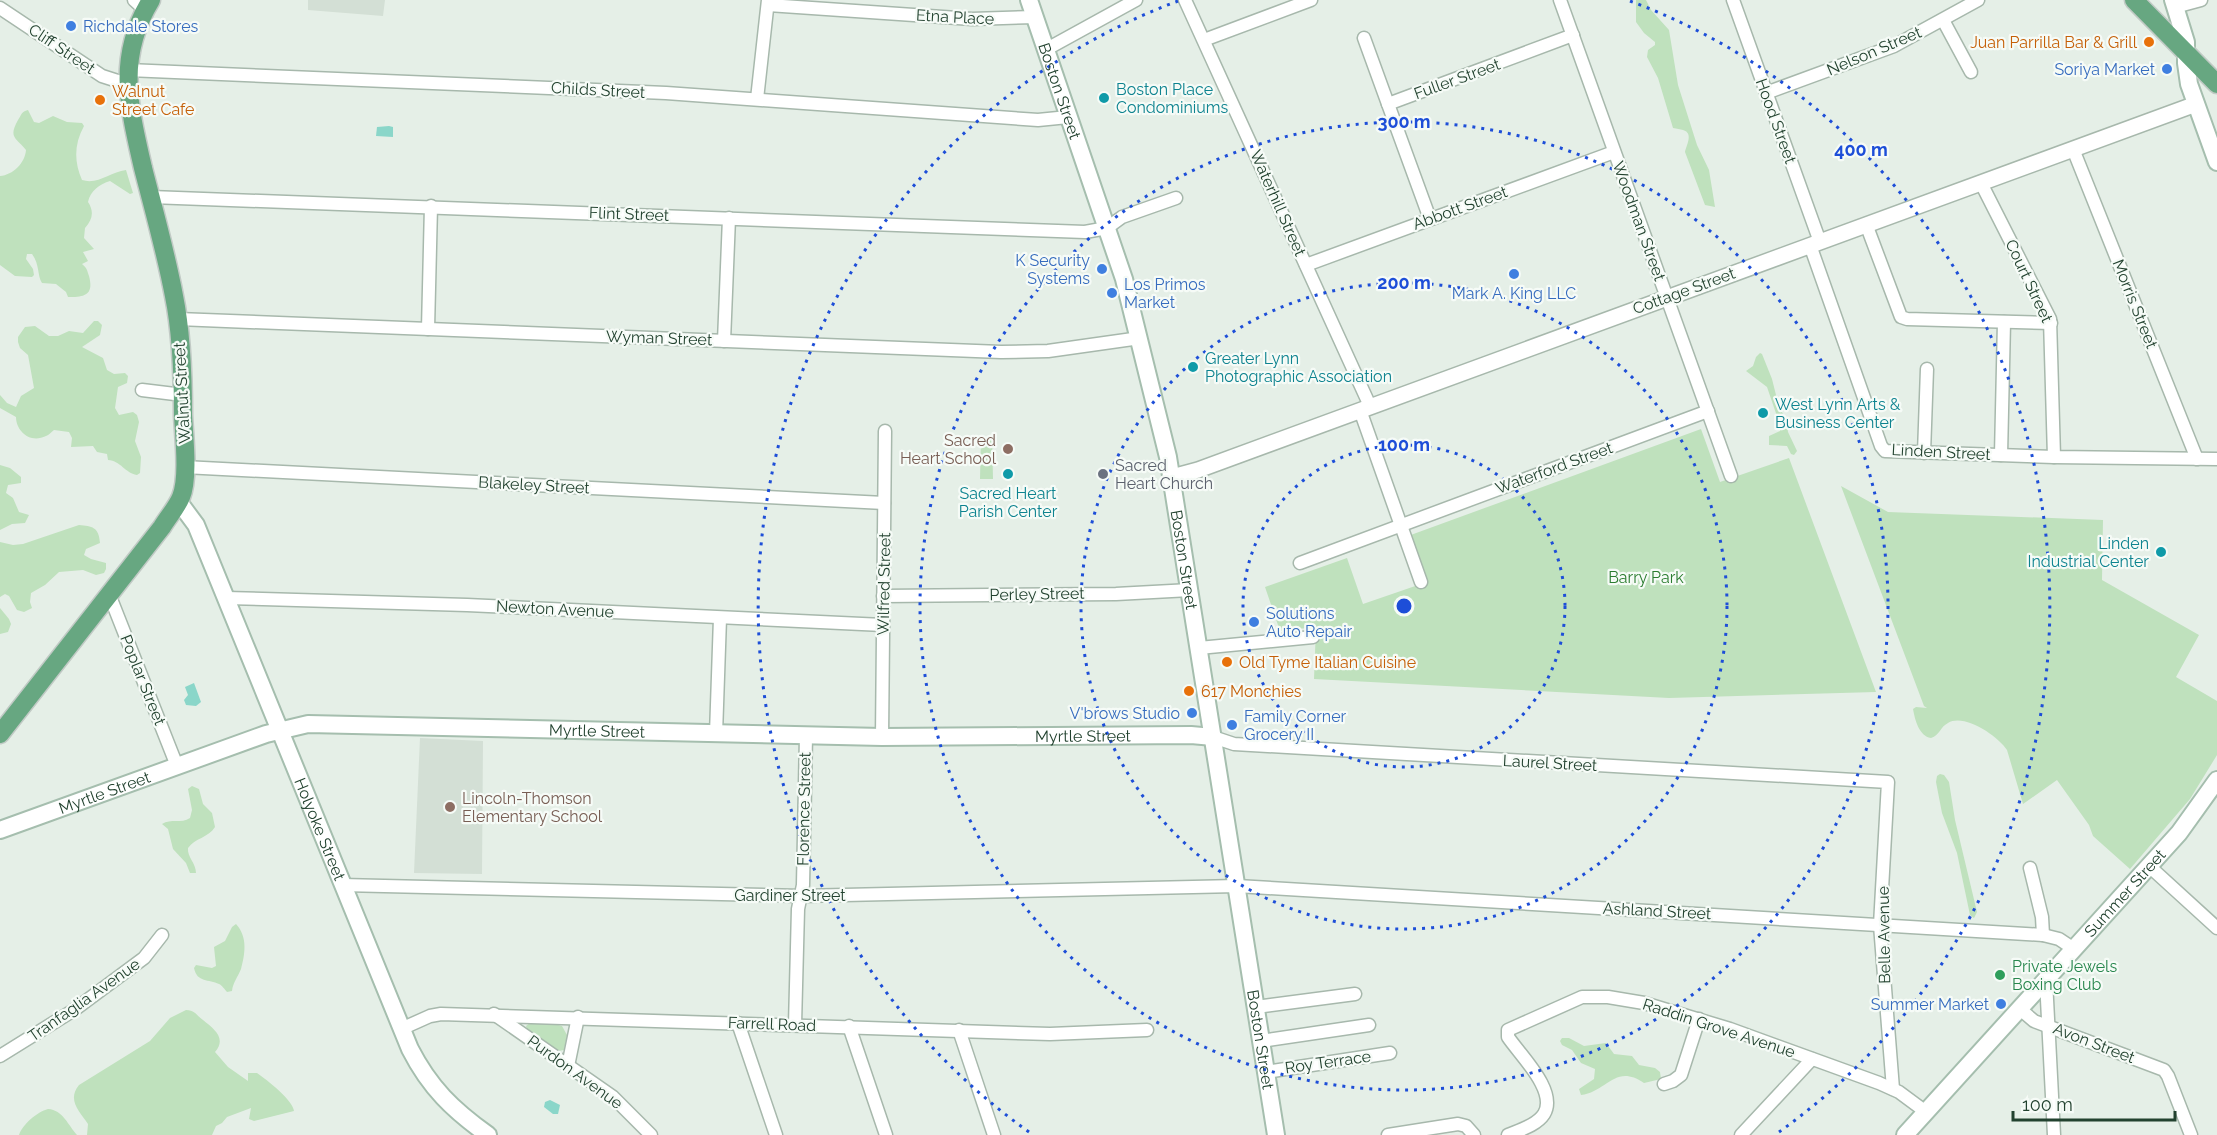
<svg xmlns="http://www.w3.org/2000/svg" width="2217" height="1135" viewBox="0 0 2217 1135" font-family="Raleway,sans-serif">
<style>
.built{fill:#d3dfd5}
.green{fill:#bfe1bd}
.water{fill:#8ad6c9}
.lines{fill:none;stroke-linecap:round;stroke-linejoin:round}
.minor-casing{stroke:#a7b8ac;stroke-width:15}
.tertiary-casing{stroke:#a7b8ac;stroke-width:18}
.secondary-casing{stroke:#a5beae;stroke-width:20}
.primary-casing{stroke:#c1cac5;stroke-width:21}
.minor{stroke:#fff;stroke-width:12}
.tertiary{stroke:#fff;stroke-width:15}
.secondary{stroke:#fff;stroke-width:16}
.primary{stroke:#67a781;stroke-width:18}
.ring{fill:none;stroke:#1d4ed8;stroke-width:3;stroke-dasharray:3 6}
.shop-dot{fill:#3f7fe0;stroke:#f6fbf7;stroke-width:2}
.food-dot{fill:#e8710a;stroke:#f6fbf7;stroke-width:2}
.culture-dot{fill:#0f9aa8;stroke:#f6fbf7;stroke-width:2}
.education-dot{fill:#8d6e63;stroke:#f6fbf7;stroke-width:2}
.worship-dot{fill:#6b7280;stroke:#f6fbf7;stroke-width:2}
.leisure-dot{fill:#2e9e5b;stroke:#f6fbf7;stroke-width:2}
.labels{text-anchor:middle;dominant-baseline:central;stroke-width:4.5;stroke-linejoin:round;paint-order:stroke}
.street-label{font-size:16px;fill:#22422f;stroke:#f6fbf7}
.shop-label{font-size:16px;fill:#366cbe;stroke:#f6fbf7;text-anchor:start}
.food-label{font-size:16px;fill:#c56008;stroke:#f6fbf7;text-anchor:start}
.culture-label{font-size:16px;fill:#0d838f;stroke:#f6fbf7;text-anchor:start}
.education-label{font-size:16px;fill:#785e54;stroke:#f6fbf7;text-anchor:end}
.worship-label{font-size:16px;fill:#5b616d;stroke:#f6fbf7;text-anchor:start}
.park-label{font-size:16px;fill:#2a7c2f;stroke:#f6fbf7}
.leisure-label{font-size:16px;fill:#27864d;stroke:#f6fbf7;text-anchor:start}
.centre{fill:#1d4ed8;stroke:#f6fbf7;stroke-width:3}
.ring-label{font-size:18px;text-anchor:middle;font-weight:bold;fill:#1d4ed8;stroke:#f6fbf7;stroke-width:4.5;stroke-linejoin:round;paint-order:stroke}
</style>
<rect width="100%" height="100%" fill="#e5efe7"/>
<g class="built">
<path d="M308,0H385L383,16L308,10Z"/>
<path d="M420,738L483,741L482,874L414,873Z"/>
</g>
<g class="green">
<path d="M1636,0H1646L1651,10L1669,30L1678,85L1697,145L1709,170L1715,207L1705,205L1685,152C1686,146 1694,133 1683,130C1680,129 1677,129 1673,128L1658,78L1647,57L1648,50L1655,45V42L1644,33L1636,22Z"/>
<path d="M28,110L34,122L39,123L53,116L67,122L82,123L84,126C74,144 74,162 82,180C98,185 110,172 126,170L133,193L130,194L110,181C100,184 90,191 88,202C94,211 93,219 85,228L84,238L94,249L83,252L88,261L82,264C87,268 87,270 89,276C94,295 85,297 68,297L66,292L56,284L42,283C37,275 40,265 32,254H27L26,259L33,269L34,275L32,277L15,276L0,265V176C13,175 25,163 26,150C16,137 8,138 18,120C22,114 21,112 28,110Z"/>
<path d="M94,321H98L102,325L100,335L82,347L103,358L107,370L114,374L125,373L128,376L127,383L118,387L115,408L119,415L133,412L137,415L139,422L135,441L141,457L140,473L137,475C125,473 121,461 108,460L107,454L97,452L93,446L71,447L72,438L69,432L54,430C51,432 49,435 46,436C30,444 16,431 16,417L0,408V395L7,403L16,407L21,396L34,388L28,355L20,348L18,342V337L25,327L35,326L49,336H58L69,331L83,333Z"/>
<path d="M1760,353L1762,354L1772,379L1779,407L1786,419L1788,432L1797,451L1794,455L1791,454L1787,446L1769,445V436L1780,431V425L1767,387L1746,371L1753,366L1756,357Z"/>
<path d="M1701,429L1720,482L1789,458L1876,692L1669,698L1314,679L1316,627L1280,631L1265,587L1347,558L1363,604L1424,583L1408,536Z"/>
<path d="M981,437H992L993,479H980Z"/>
<path d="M0,465L10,468L21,477V483L8,485L6,493L13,498L19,512L29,515L25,523L12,524L0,530Z"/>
<path d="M1841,486L1888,512L2103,520L2102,580L2199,635L2176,677L2217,701V755L2190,799L2130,869L2093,836L2089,825L2057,780L2023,804L2007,750C1998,736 1964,713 1948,723C1940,727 1940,735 1931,738C1919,736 1915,720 1913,709L1916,707L1927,708L1924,706Z"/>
<path d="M79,525C92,526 99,527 100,543L86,549L84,555L91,559L106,563V569L104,573L96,575L83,570L59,572L45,585L31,593L30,602L32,608L24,612L17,610L9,596L5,594L0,597V542L13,545L23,544Z"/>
<path d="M0,608L9,619L11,624L8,632L0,634Z"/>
<path d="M1940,774L1944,775L1949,782L1955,820L1977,912L1974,918L1970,915L1957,853L1942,813L1936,782L1937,776Z"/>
<path d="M192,786L199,789L203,804L212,813L215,827C208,838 195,838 188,848C187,857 196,863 196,873H190L186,863L173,849L168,829L162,824C171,818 181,824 190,818L192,810L188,789Z"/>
<path d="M236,924C248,937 245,954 241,969C238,977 233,982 232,991L227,992C225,990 222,985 219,984C209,979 197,983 194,968L196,965L212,968L216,966L214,947L225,941L232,927Z"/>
<path d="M186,1010C195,1010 196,1015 203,1020C214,1029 227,1038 215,1052L228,1067L248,1081V1073H257C267,1080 293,1100 294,1111L254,1121L249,1119L251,1108L227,1117L222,1123L216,1126L212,1135H87L88,1124C79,1111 67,1100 79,1085L150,1041L170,1018Z"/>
<path d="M530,1023L555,1024L562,1026L567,1035L564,1050L558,1051L527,1029L526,1026Z"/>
<path d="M1562,1038H1569L1584,1046L1606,1043L1614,1054L1632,1056L1639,1065L1655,1068L1660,1072L1661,1079L1644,1083C1615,1063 1607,1092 1581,1095L1579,1089L1594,1079L1595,1069L1581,1063L1572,1050L1562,1045L1560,1041Z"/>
<path d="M48,1109C63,1110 68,1125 77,1135H19C23,1124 37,1112 48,1109Z"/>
</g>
<g class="water">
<path d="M389,126L393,127V137L376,136L377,127Z"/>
<path d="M194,683L201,702L196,706L186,705L184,700L188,695L185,687Z"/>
<path d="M550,1100L560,1105L558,1114H553L544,1107L545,1102Z"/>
</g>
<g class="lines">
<defs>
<g id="minor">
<path d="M134,0L145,10"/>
<path d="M1185,0L1370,406"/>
<path d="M1560,0L1731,476"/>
<path d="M1733,0L1820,242"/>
<path d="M768,5L972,19L1035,17"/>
<path d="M2175,7L2201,0"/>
<path d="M0,8L102,76L127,84"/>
<path d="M1943,20L1971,72"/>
<path d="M1364,38L1388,104"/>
<path d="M1204,40L1311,0"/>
<path d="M1045,50L1136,0"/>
<path d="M128,70L666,93L1038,120L1068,117"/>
<path d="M1766,93L1894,46L1978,0"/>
<path d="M757,99L768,0"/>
<path d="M2073,149L2197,459"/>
<path d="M1981,183L2050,319L2054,457"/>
<path d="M151,197L1085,232L1107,228L1122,217L1176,198"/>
<path d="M1430,219L1388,104L1573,35"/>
<path d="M1866,224L1901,317L1907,319L2051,323"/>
<path d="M1810,245L1881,446L1885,451L2054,457L2217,459"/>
<path d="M1306,265L1614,152"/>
<path d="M178,319L1001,352L1048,351L1140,338"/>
<path d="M428,329L431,206"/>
<path d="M724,341L729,218"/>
<path d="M142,390L183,395"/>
<path d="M1360,410L1421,582"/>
<path d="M1924,453L1927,369"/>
<path d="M2001,455L2004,322"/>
<path d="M184,467L884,503"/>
<path d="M1300,563L1708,411"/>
<path d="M109,594L177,766"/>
<path d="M883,596L1116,594L1190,590"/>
<path d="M226,598L467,605L883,625"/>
<path d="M1199,648L1313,637"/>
<path d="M716,734L720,618"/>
<path d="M882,737L885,431"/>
<path d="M1213,737L1234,744L1888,782L1880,925L1893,1089"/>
<path d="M2149,866L2217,928"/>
<path d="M2030,868L2042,917L2043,935"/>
<path d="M342,885L801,896L1237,886L2043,935L2059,939L2074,949"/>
<path d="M2046,980L2054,1135"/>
<path d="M1256,1007L1355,994"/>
<path d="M2020,1009L2034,1021L2164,1070L2168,1076L2191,1135"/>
<path d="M494,1014L613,1097L651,1135"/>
<path d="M738,1023L776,1135"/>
<path d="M795,1025L798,909L803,885L806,736"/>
<path d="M849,1026L886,1135"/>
<path d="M401,1029L430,1016L441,1014L1050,1034L1147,1030"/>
<path d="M959,1030L994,1135"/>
<path d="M1261,1041L1369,1025"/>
<path d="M0,1056L74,1010L144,958L162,935"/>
<path d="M568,1066L578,1017"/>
<path d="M1266,1072L1390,1053"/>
<path d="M1664,1084L1673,1081L1681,1075L1699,1019"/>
<path d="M1388,1135L1458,1124L1466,1126L1474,1135"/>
<path d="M1508,1135C1520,1130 1537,1125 1544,1114C1558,1091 1520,1055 1508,1037V1030L1582,997H1608L1644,1003L1730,1029L1879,1083L1899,1092L1926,1112"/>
<path d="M1741,1135L1812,1059"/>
</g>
<path id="tertiary" d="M1172,477L1198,470L2196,104"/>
<g id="secondary">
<path id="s1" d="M1029,0L1124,279L1168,457L1276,1135"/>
<path d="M2173,0L2186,42V63L2189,84L2217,162"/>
<path id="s2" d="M179,502L196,525L410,1049C430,1088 453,1110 488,1135"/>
<path id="s3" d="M0,830L266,734L308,724L882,737L1191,735L1213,737"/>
<path id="s4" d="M1905,1135L2179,833L2217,780"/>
</g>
<g id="primary">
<path d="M2134,0L2217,84"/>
<path d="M0,734L162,527C168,517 177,507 181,497C189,478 184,436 183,415C183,376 182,335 174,296C166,253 154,211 143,168C129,107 116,57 151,0"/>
</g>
</defs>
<use href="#minor" class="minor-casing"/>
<use href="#tertiary" class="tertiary-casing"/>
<use href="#secondary" class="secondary-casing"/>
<use href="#primary" class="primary-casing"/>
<use href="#minor" class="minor"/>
<use href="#tertiary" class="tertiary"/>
<use href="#secondary" class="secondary"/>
<use href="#primary" class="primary"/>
</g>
<g class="ring">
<circle cx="1404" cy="606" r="161"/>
<circle cx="1404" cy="606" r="323"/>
<circle cx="1404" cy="606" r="484"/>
<path d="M1029 1132A646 646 0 0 1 1178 1M1630 1A646 646 0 0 1 1779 1132"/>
</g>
<g class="shop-dot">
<circle cx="71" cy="26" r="6"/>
<circle cx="2167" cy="69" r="6"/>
<circle cx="1102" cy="269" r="6"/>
<circle cx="1514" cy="274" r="6"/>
<circle cx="1112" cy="293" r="6"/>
<circle cx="1254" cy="622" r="6"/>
<circle cx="1192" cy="713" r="6"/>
<circle cx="1232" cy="725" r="6"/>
<circle cx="2001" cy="1004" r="6"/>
</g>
<g class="food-dot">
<circle cx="2149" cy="42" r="6"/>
<circle cx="100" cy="100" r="6"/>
<circle cx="1227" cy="662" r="6"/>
<circle cx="1189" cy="691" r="6"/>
</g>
<g class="culture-dot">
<circle cx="1104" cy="98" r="6"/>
<circle cx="1193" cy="367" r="6"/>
<circle cx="1763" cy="413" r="6"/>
<circle cx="1008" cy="474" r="6"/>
<circle cx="2161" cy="552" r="6"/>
</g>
<g class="education-dot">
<circle cx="1008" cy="449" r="6"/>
<circle cx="450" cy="807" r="6"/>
</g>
<circle class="worship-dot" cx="1103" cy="474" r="6"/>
<circle class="leisure-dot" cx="2000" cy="975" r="6"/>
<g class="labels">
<g class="street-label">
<text transform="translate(955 17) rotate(3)">Etna Place</text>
<text transform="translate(62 49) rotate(34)">Cliff Street</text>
<text transform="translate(1874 51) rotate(-23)">Nelson Street</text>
<text transform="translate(1457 79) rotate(-20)">Fuller Street</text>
<text transform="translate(598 90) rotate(3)">Childs Street</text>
<text stroke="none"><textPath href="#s1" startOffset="96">Boston Street</textPath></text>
<text transform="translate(1776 121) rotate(70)">Hood Street</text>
<text transform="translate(1278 203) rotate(66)">Waterhill Street</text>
<text transform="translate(1460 208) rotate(-20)">Abbott Street</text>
<text transform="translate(629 214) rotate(2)">Flint Street</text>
<text transform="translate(1639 221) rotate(70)">Woodman Street</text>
<text transform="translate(2029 281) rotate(65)">Court Street</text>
<text transform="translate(1684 291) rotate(-20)">Cottage Street</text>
<text transform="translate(2135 304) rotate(68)">Morris Street</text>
<text transform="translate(659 338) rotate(2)">Wyman Street</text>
<text transform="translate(182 393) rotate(-93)">Walnut Street</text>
<text transform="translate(1941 452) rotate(3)">Linden Street</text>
<text transform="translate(1554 468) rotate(-20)">Waterford Street</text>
<text transform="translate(534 485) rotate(3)">Blakeley Street</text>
<text stroke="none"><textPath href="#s1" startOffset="582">Boston Street</textPath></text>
<text transform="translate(884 584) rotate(-89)">Wilfred Street</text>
<text transform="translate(1037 594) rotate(-1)">Perley Street</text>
<text transform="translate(555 609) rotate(3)">Newton Avenue</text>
<text transform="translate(143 680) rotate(68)">Poplar Street</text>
<text stroke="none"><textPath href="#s3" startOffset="615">Myrtle Street</textPath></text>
<text stroke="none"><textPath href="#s3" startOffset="1101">Myrtle Street</textPath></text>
<text transform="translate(1550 763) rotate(3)">Laurel Street</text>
<text stroke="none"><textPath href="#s3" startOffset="111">Myrtle Street</textPath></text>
<text transform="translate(804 809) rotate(-89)">Florence Street</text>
<text stroke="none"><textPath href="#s2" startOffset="357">Holyoke Street</textPath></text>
<text stroke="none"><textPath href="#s4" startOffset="327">Summer Street</textPath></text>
<text x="790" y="895">Gardiner Street</text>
<text transform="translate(1657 911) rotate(3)">Ashland Street</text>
<text transform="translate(1884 935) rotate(-91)">Belle Avenue</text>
<text transform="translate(84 1000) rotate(-35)">Tranfaglia Avenue</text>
<text transform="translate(772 1024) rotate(2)">Farrell Road</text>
<text transform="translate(1719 1028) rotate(18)">Raddin Grove Avenue</text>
<text stroke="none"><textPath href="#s1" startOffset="1068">Boston Street</textPath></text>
<text transform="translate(2094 1043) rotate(21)">Avon Street</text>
<text transform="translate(1328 1062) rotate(-8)">Roy Terrace</text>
<text transform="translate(575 1072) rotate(36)">Purdon Avenue</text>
</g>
<g class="shop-label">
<text x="83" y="26">Richdale Stores</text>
<text x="2155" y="69" text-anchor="end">Soriya Market</text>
<text x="1090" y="260" text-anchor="end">K Security<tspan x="1090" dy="18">Systems</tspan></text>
<text x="1124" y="284">Los Primos<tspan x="1124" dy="18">Market</tspan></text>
<text x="1514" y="293" text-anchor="middle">Mark A. King LLC</text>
<text x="1266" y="613">Solutions<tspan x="1266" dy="18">Auto Repair</tspan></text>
<text x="1180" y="713" text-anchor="end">V'brows Studio</text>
<text x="1244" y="716">Family Corner<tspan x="1244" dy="18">Grocery II</tspan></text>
<text x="1989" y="1004" text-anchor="end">Summer Market</text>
</g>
<g class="food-label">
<text x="2137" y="42" text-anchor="end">Juan Parrilla Bar &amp; Grill</text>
<text x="112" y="91">Walnut<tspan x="112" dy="18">Street Cafe</tspan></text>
<text x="1239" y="662">Old Tyme Italian Cuisine</text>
<text x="1201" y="691">617 Monchies</text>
</g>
<g class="culture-label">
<text x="1116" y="89">Boston Place<tspan x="1116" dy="18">Condominiums</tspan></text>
<text x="1205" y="358">Greater Lynn<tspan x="1205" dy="18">Photographic Association</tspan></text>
<text x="1775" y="404">West Lynn Arts &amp;<tspan x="1775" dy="18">Business Center</tspan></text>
<text x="1008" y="493" text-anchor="middle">Sacred Heart<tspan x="1008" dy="18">Parish Center</tspan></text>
<text x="2149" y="543" text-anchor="end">Linden<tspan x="2149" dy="18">Industrial Center</tspan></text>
</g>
<g class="education-label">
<text x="996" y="440">Sacred<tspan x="996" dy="18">Heart School</tspan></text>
<text x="462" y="798" text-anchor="start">Lincoln-Thomson<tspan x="462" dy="18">Elementary School</tspan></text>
</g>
<g class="worship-label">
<text x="1115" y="465">Sacred<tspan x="1115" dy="18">Heart Church</tspan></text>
</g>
<g class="park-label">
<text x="1646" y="577">Barry Park</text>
</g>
<g class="leisure-label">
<text x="2012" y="966">Private Jewels<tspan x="2012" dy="18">Boxing Club</tspan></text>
</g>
</g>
<circle cx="1404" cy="606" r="9" class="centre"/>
<g class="ring-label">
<text x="1404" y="128">300 m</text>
<text x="1861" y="156">400 m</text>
<text x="1404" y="289">200 m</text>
<text x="1404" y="451">100 m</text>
</g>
<path d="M2013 1111v9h162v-9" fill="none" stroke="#22422f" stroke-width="3"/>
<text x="2022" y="1111" font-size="18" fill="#22422f" stroke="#f6fbf7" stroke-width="4.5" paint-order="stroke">100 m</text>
</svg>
